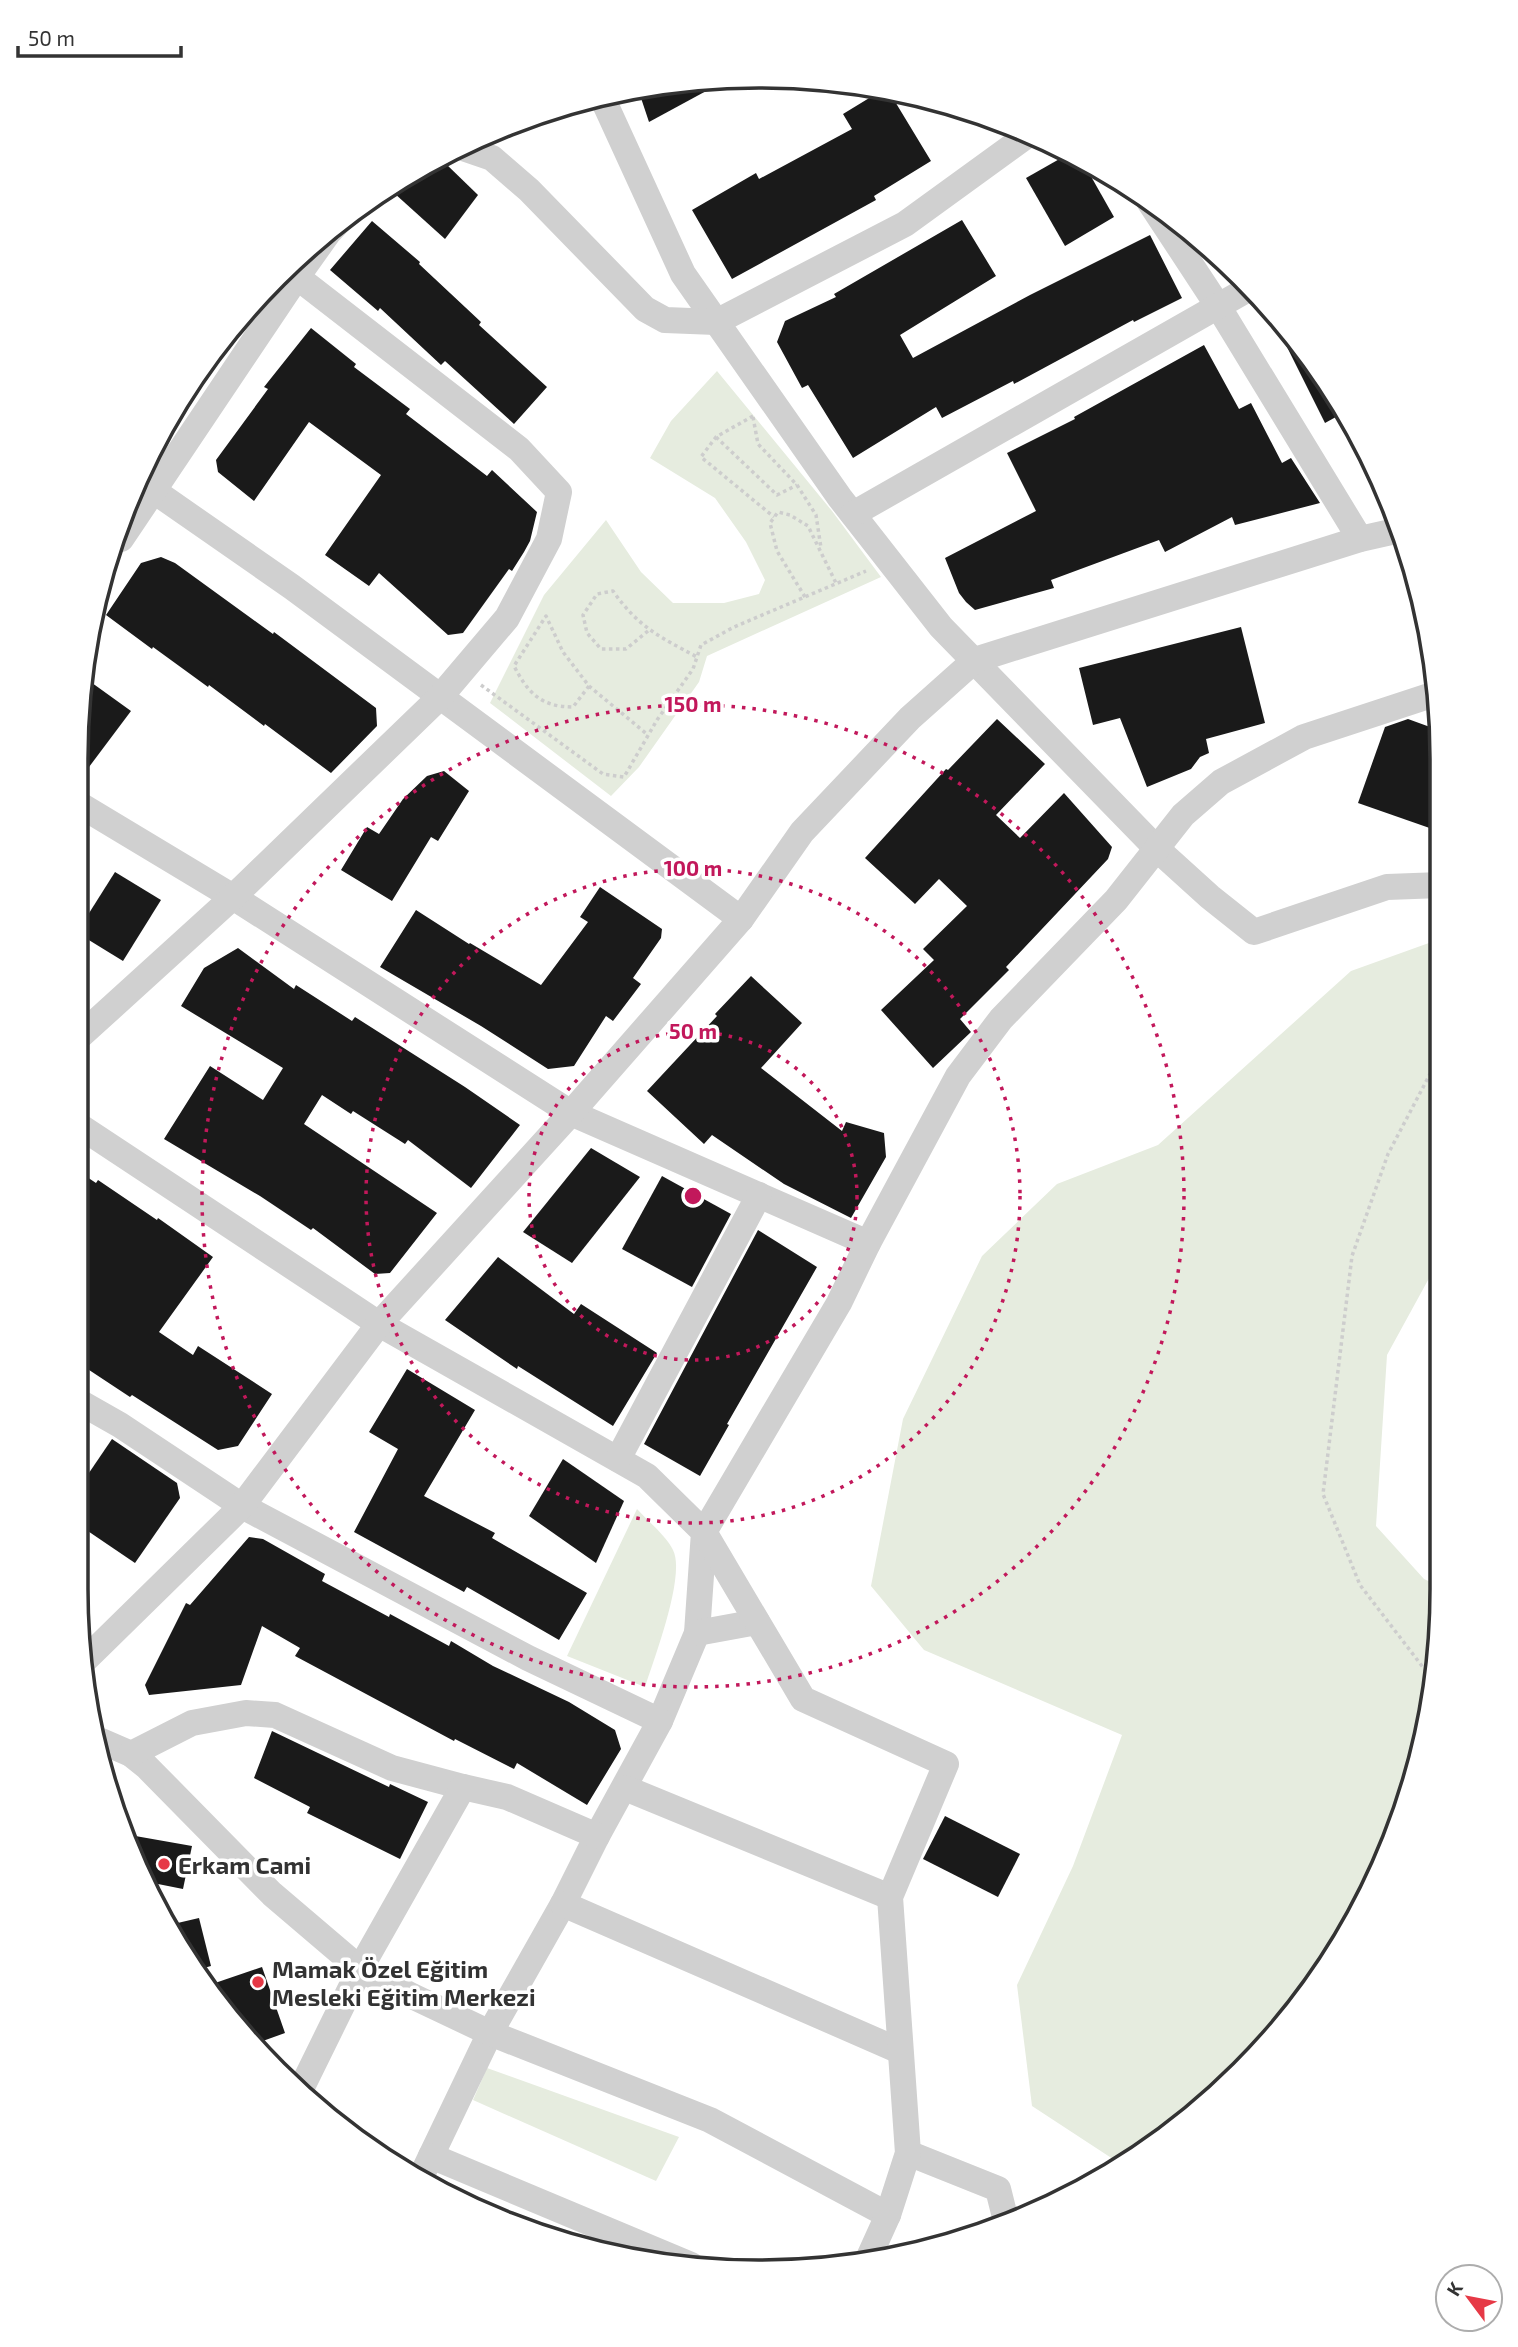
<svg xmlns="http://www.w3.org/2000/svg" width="1518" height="2347" viewBox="0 0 1518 2347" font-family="'Exo 2',sans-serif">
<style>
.green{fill:#e6ecdf}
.building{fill:#1a1a1a}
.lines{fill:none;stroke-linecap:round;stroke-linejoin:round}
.path{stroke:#cdcdcd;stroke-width:3.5;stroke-dasharray:3.5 3.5;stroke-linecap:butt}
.street{stroke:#d0d0d0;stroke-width:26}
.ring{fill:none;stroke:#c2185b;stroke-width:3.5;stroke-dasharray:3.5 7}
.poi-dot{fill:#e63946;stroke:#fff;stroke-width:2.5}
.labels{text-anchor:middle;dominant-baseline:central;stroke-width:7;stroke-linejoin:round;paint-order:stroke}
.poi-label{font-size:24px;font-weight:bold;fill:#333;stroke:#fff;text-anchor:start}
.rim{fill:none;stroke:#333;stroke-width:3.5}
.centre{fill:#c2185b;stroke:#fff;stroke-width:3.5}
.ring-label{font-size:21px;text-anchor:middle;font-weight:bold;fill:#c2185b;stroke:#fff;stroke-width:7;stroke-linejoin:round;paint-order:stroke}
</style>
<rect width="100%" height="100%" fill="#fff"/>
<g class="green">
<path d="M717,371L832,511L881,577L707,656L699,682L639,767L611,796L490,703L544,595L606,520L641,572L673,603H724L759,594L765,580L746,542L715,498L650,458L671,421Z"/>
<path d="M1440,939L1439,1260L1387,1355L1376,1526L1424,1579L1437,1585V1677L1391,1850L1273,2039L1139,2157L1116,2167V2161L1032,2106L1017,1985L1073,1866L1122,1735L924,1650L871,1586L903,1419L982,1256L1057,1184L1158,1145L1351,971Z"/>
<path d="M637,1509C647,1520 667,1537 673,1550C686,1575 654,1659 645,1687L567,1656Z"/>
<path d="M487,2068L679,2137L656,2181L473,2100Z"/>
</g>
<g class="building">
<path d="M714,77H732L649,122L638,89Z"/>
<path d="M884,89L888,90L931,161L874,196L876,200L732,279L692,210L756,173L759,179L852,129L843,114Z"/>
<path d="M1070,153L1080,157L1114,217L1065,246L1026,178Z"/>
<path d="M432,161L445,163L478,195L445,239L394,193L411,174Z"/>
<path d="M962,220L996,276L900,335L913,358L1030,295L1150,235L1182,298L1134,322L1133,320L1014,384L1013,381L942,418L936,407L853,458L808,385L802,388L777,342L785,321L836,297L834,294Z"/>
<path d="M372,221L420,262L419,264L481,322L479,325L547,387L514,424L445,361L441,365L380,308L378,311L330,270Z"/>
<path d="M311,328L356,364L354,367L410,409L406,414L487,476L492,470L537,512L530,541L524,552L512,571L509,569L463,633L448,635L379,573L369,586L325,555L381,475L309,422L254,501L218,472L216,460L268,389L264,387Z"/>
<path d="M1291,331L1302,343L1345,412L1325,423L1282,337Z"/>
<path d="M1204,345L1239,409L1251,403L1282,463L1291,458L1320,503L1235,525L1232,517L1165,552L1159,540L1051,580L1054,588L975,610L966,602L959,593L945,558L1036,511L1007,453L1075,419L1074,417Z"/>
<path d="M161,557L175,563L273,634L274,632L376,708L377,726L331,773L265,724L264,726L209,685L208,687L153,647L152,649L106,615L141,563Z"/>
<path d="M1241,627L1265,723L1206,739L1209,753L1200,757L1191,769L1147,787L1120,718L1093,725L1079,668Z"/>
<path d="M81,675L131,711L80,779L81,686Z"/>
<path d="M997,719L1045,764L996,815L1020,838L1064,793L1112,847L1108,859L1006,967L1009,970L960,1019L971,1032L933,1068L881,1010L934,960L923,949L967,906L939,879L915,904L865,858L946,769L948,770Z"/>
<path d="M1408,719L1441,731V832L1358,803L1385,727Z"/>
<path d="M444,771L469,791L438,841L431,837L392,901L341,870L367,827L379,834L403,799L427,776Z"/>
<path d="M115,872L161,900L123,961L79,934V929Z"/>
<path d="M600,887L662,929L661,938L633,978L641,984L613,1021L606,1016L574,1066L548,1069L481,1026L380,967L416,910L469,944L470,943L541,985L588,922L580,917Z"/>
<path d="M238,948L294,989L296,985L352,1021L355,1017L465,1087L520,1125L471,1188L408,1140L405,1144L353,1111L351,1114L322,1095L304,1124L437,1213L390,1273L375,1274L313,1228L311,1230L260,1196L164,1139L210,1066L263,1100L283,1068L181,1006L204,968Z"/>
<path d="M751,976L802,1023L761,1068L842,1131L846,1122L884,1133L886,1157L851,1218L784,1184L712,1135L704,1144L647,1091L717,1016L715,1014Z"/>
<path d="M591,1148L640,1177L572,1263L523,1232Z"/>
<path d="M78,1171L96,1183L98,1180L157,1220L158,1218L213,1257L159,1332L193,1355L198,1346L272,1394L238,1446L218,1450L132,1395L130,1397L77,1362Z"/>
<path d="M662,1176L731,1214L692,1287L622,1249Z"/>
<path d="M758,1230L817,1267L727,1424L729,1425L700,1476L644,1444Z"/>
<path d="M498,1257L574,1314L581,1304L657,1353L613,1426L518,1366L517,1369L445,1320Z"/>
<path d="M407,1369L475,1410L424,1496L495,1533L492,1538L587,1593L559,1640L467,1587L464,1592L354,1532L398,1449L369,1432Z"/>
<path d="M112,1439L177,1483L180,1498L135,1563L76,1523V1492Z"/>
<path d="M563,1459L624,1501L596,1563L529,1516Z"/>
<path d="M249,1537L263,1539L325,1574L322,1581L389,1617L390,1614L449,1646L451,1641L493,1666L569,1702L615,1730L621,1749L587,1805L517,1763L514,1769L455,1739L454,1741L295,1656L300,1648L262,1626L241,1685L149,1695L145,1685L186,1603L190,1605Z"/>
<path d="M272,1731L389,1787L390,1784L428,1802L400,1859L307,1813L310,1807L254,1778Z"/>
<path d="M945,1816L1020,1854L998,1897L923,1859Z"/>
<path d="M124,1834L192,1846L183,1889L148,1882Z"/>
<path d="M199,1918L211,1966L193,1971L169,1925Z"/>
<path d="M262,1967L285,2033L260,2042L220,2000L215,1983Z"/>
</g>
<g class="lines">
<g class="path">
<path d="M753,416L716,437L701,457L774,517"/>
<path d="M753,417L758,444L797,485L816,515L821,548"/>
<path d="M716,437L777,495L797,485"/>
<path d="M805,597L777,551L770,523L778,512L790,515L808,526L836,583"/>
<path d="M648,631L626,649H601L587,633L583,615L597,594L613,591C638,627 660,637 697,657"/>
<path d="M481,685L603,774L624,777L657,720L693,669L701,645L734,627L866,571"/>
<path d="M589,686L573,707C541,707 528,693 514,666L546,616L563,652L589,686L648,735"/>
<path d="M1435,1683L1360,1585L1323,1494L1352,1256L1388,1154L1440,1055"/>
</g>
<g class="street">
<path d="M601,95L683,274L840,498L941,627L1157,849L1210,897L1254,932L1387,887L1441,885"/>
<path d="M457,146L492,158L529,190L645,309L665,320L716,322L905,224L1029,134"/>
<path d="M1149,201L1218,306L1360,539"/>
<path d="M139,478L154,491L292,587L741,919"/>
<path d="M853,514L1250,288"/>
<path d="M121,539L297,277L329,232L344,216"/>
<path d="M80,805L233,897L571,1113L868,1243"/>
<path d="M79,1037L233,897L440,697L507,618L549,539L559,492L519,449L297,277"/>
<path d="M78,1125L379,1324L647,1476L704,1532L697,1633L660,1721L597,1836L563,1904L490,2033L419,2181"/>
<path d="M76,1400L120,1425L242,1506L528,1658L660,1721"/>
<path d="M618,1459L759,1195"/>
<path d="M697,1633L757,1622"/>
<path d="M87,1658L242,1506L379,1324L571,1113L741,919L802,832L910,718L975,660L1360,539L1400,530"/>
<path d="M101,1741L131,1754L146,1766L272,1894L360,1969L412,1996L490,2033L710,2120L888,2215"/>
<path d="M131,1754L192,1723L246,1713L275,1715L392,1768L463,1787"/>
<path d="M625,1788L890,1897"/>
<path d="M563,1904L900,2051"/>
<path d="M302,2087L360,1969L463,1787L507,1797L597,1836"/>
<path d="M908,2153L998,2189L1005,2217"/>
<path d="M431,2156L691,2265"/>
<path d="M869,2257L888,2215L908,2153L890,1897L946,1764L803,1699L704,1532L839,1303L868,1243L958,1076L1001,1019L1116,900L1183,815L1221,782L1304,737L1438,693"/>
</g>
</g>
<g class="ring">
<circle cx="693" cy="1196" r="164"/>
<circle cx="693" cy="1196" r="327"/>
<circle cx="693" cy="1196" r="491"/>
</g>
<g class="poi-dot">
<circle cx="164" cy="1864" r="7"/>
<circle cx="258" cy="1982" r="7"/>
</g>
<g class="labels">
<g class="poi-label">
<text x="178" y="1864">Erkam Cami</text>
<text x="272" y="1968">Mamak Özel Eğitim<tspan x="272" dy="28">Mesleki Eğitim Merkezi</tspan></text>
</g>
</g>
<path d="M0 0H1518V2347H0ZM759 88H759A671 671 0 0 1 1430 759V1589A671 671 0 0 1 759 2260H759A671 671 0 0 1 88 1589V759A671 671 0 0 1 759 88Z" fill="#fff" fill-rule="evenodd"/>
<path class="rim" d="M759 88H759A671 671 0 0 1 1430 759V1589A671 671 0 0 1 759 2260H759A671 671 0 0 1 88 1589V759A671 671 0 0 1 759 88Z"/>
<circle cx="693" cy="1196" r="10" class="centre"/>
<g class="ring-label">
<text x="693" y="712">150 m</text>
<text x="693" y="876">100 m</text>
<text x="693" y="1039">50 m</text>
</g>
<g transform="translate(1469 2298) rotate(302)"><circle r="33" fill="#ffffff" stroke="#adadad" stroke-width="2"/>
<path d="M0-5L12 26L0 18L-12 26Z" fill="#e63946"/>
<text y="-10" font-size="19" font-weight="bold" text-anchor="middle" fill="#333333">K</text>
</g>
<path d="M18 46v10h163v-10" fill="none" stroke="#333333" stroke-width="3.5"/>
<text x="28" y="46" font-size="21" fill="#333333" stroke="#ffffff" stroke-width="5" paint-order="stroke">50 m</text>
</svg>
